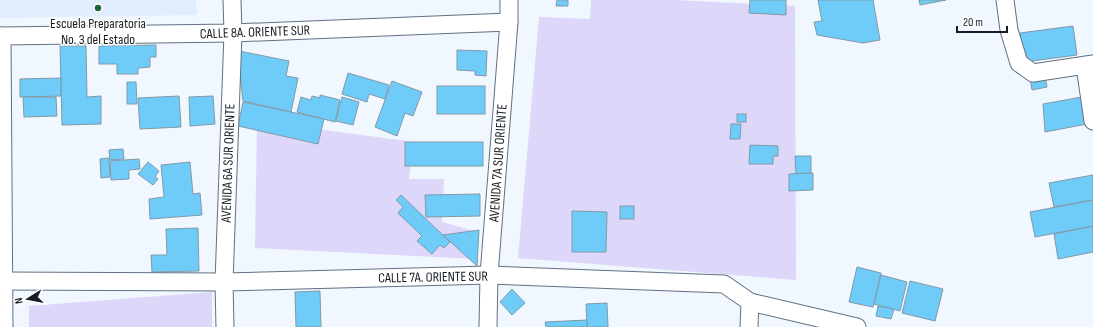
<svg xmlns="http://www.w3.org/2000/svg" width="1093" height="327" viewBox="0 0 1093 327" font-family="'Sofia Sans Condensed',sans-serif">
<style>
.built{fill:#e0edfd}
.green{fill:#ddd7f9}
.building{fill:#6fccf9;stroke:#8199a6}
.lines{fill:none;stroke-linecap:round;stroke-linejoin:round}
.minor-casing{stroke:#617082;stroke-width:19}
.minor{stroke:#fff;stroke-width:17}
.poi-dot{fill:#1f6835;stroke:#fff;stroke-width:1.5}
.labels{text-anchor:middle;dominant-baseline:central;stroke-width:3;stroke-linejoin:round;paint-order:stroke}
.poi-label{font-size:14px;fill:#161c23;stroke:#fff}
.street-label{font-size:14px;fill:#161c23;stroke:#fff}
</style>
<rect width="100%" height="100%" fill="#f0f7ff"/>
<path class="built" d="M0,0H196L197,15L0,18Z"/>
<g class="green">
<path d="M591,0H676L795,6L796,280L518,258L539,17L590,19Z"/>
<path d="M257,121L414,142L409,179H444L442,222L474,231L476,259L255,248Z"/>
<path d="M212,292V327H29V306Z"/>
</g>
<g class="building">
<path d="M557,0H568V6H556Z"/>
<path d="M750,0H786V15L749,13Z"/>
<path d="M818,0H873L880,40L863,43L817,35L814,22L822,21Z"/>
<path d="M919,0H946L920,5Z"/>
<path d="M1073,26L1077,55L1024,62L1020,33Z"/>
<path d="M156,45V57H150V67L138,68V74H117V64H99V46Z"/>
<path d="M60,46H86L87,97L101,96V124L62,125Z"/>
<path d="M457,50L487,51L486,76L475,75V71L457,70Z"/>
<path d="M239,51L289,61L286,76L298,78L291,112L243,101L238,56Z"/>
<path d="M348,73L389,85L385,99L369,94L367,102L342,94Z"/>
<path d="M1045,77L1047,87L1032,90L1030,79Z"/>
<path d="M61,78V96L20,97V79Z"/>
<path d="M392,81L422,92L413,116L405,113L397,136L375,127Z"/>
<path d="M127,82H136L137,104H127Z"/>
<rect x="437" y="86" width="48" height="28"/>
<path d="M320,95L340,100L335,122L297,112L301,97L311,100L312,96L320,98Z"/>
<path d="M179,96L181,127L140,129L138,98Z"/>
<path d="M213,96L215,124L190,126L189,97Z"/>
<path d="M23,97H56L57,116L24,117Z"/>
<path d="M342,97L359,102L353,125L336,121Z"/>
<path d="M1082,97L1087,124L1045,132L1043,104Z"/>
<path d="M243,102L324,119L318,144L238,126Z"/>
<rect x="737" y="114" width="9" height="8"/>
<path d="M731,124H741L740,139H730Z"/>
<rect x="405" y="142" width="78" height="24"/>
<path d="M750,145L778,146V156H773V164H749Z"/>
<path d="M123,149L124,159L110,160L109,150Z"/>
<path d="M795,156H811V173L796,174Z"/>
<path d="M109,158L110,177L101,178L100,159Z"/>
<path d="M139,159L140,169L129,170V179L111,180L110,161Z"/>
<path d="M148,162L159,171L155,177L158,179L153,185L138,174Z"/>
<path d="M190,162L193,194L200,193L202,215L150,219L149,199L164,197L161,165Z"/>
<path d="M813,173V190L789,191V174Z"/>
<path d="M1093,175V200L1054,207L1049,183Z"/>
<path d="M480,194V216L426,217L425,195Z"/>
<path d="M401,195L450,242L444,248L440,245L432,254L417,241L422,236L398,213L403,207L396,200Z"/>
<path d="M1093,200V226L1035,237L1030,212Z"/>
<rect x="620" y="206" width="14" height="13"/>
<path d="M572,211L607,212L606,252H572Z"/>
<path d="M1093,226V252L1058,259L1054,234Z"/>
<path d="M198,228L199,271L152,272L151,255H167L166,229Z"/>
<path d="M479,230L477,266L443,235Z"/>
<path d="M857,267L881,273L873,307L849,302Z"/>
<path d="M881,275L907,282L900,311L874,304Z"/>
<path d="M910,281L943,289L935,321L902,313Z"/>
<path d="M512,289L525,303L512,315L500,302Z"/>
<path d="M320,291L321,327H296L295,292Z"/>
<path d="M607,303L608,327H587L586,304Z"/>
<path d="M878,306L894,309L891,319L876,316Z"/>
<path d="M587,320V327H546L545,322Z"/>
</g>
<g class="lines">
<defs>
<g id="minor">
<path d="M1005,0L1009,30L1019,63L1033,73L1093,64"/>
<path d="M0,36L233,33L509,22"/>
<path d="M2,36L4,327"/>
<path d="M1085,66L1093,121"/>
<path d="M0,281L224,282L489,275L724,284L750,302L857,327"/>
<path d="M225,327L224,282L233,33L232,0"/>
<path d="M488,327L489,275L509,22V0"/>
<path d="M749,327L750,302"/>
</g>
</defs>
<use href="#minor" class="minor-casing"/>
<use href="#minor" class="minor"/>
</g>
<circle class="poi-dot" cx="98" cy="8" r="4"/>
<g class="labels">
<g class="poi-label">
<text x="98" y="23">Escuela Preparatoria<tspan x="98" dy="16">No. 3 del Estado</tspan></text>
</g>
<g class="street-label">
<text transform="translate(255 32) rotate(-2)">CALLE 8A. ORIENTE SUR</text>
<text transform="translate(228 163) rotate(-88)">AVENIDA 6A SUR ORIENTE</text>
<text transform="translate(498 163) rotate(-86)">AVENIDA 7A SUR ORIENTE</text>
<text transform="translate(433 277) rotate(-1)">CALLE 7A. ORIENTE SUR</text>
</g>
</g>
<g transform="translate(28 299) rotate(259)" stroke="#ffffff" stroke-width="3" paint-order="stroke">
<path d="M0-3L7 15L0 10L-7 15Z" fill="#161c23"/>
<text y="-6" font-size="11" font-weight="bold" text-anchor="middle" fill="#161c23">N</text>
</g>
<path d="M957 26v6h50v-6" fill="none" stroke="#161c23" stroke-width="2"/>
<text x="963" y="26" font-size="12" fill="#161c23" stroke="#ffffff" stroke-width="3" paint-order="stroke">20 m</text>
</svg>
